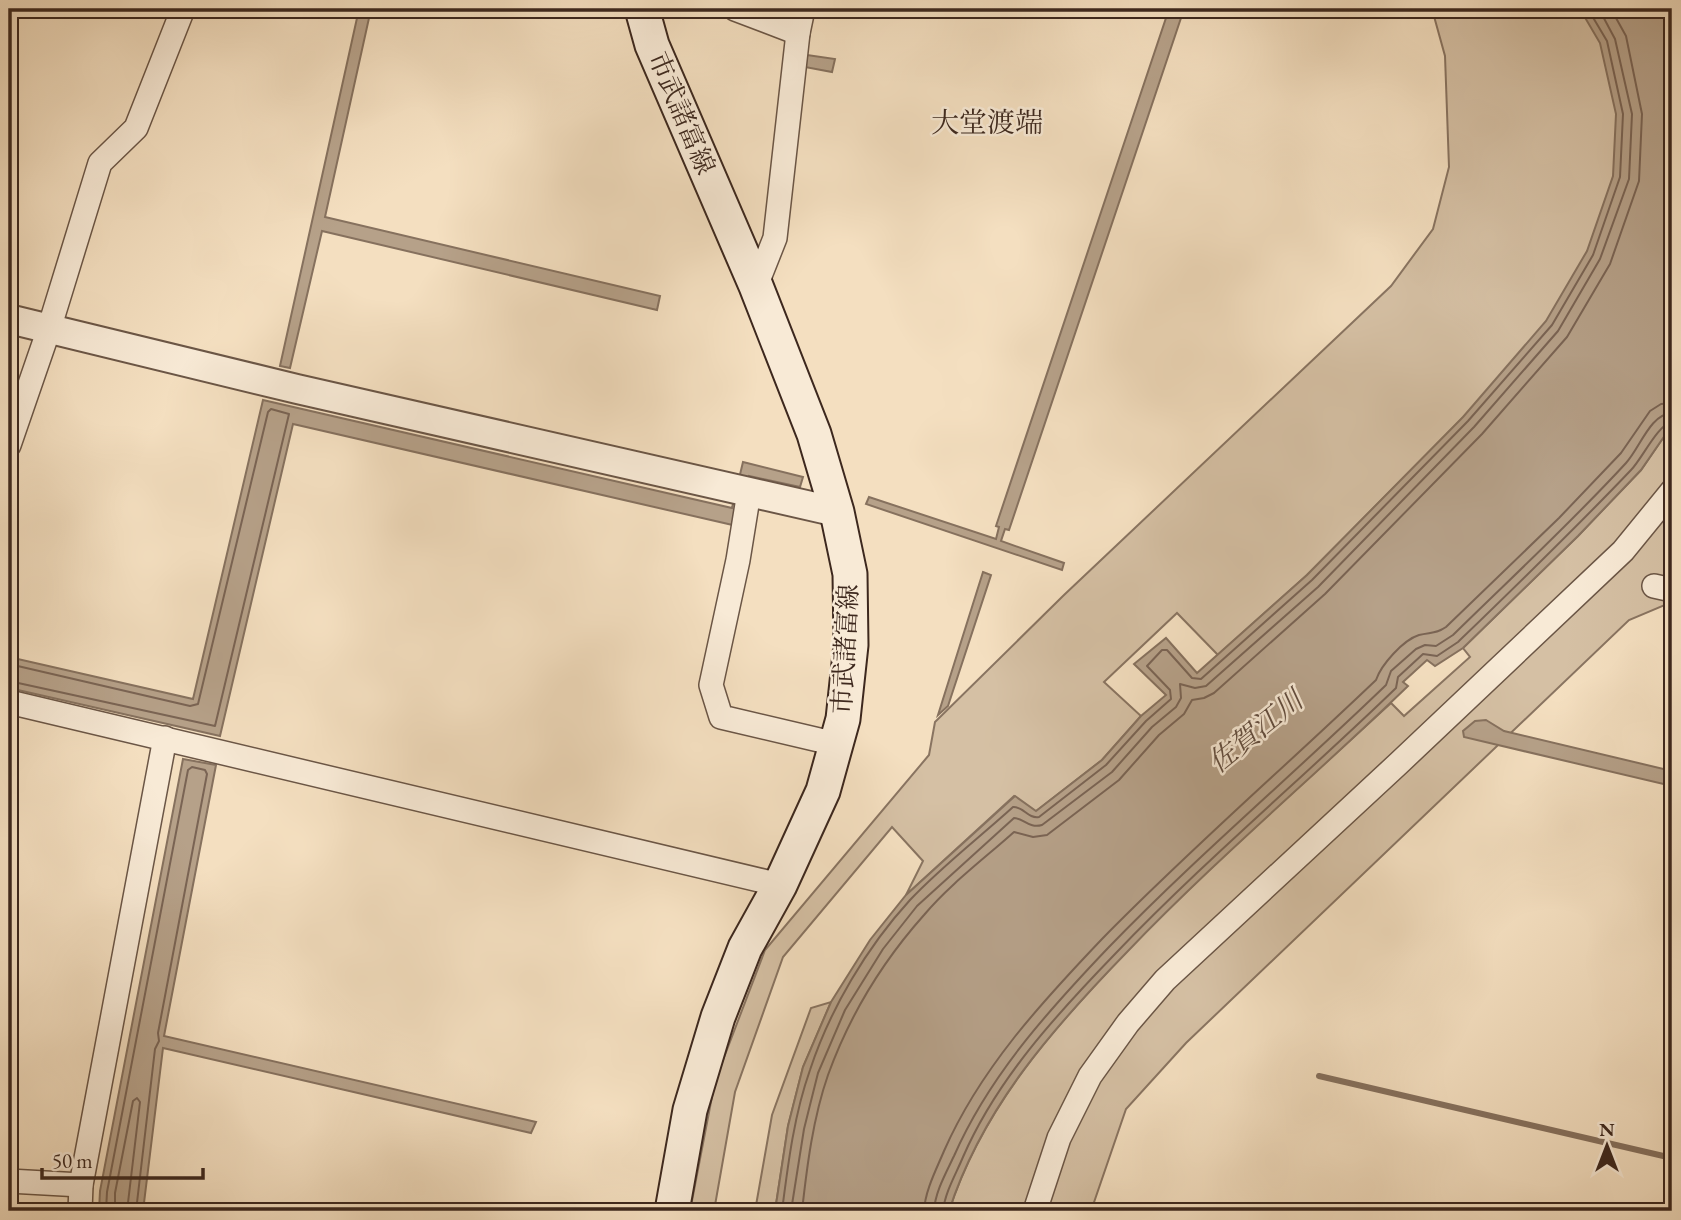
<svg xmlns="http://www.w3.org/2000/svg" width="1681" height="1220" viewBox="0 0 1681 1220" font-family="'EB Garamond','Noto Serif JP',serif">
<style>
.green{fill:#d5c0a4;stroke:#897461;stroke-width:2}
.water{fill:#b6a189;stroke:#86715e;stroke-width:2}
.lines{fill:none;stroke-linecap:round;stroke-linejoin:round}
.shore{stroke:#7a6454;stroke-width:2}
.stream{stroke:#86715e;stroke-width:6}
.minor-casing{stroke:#6b5646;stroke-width:26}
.tertiary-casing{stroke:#6b5646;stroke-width:32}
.secondary-casing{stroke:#3d281e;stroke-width:37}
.minor{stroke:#f8ead6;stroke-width:23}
.tertiary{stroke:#f8ead6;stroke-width:28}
.secondary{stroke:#f8ead6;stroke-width:33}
.labels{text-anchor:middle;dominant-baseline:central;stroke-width:5;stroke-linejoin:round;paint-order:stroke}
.street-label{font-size:26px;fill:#3d281e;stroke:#f8ead6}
.neighbourhood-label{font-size:28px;fill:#3d281e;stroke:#f8ead6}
.water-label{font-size:28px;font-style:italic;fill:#614c3e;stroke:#f8ead6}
</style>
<rect width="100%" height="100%" fill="#f4dfc0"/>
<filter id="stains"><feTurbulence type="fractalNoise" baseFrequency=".00286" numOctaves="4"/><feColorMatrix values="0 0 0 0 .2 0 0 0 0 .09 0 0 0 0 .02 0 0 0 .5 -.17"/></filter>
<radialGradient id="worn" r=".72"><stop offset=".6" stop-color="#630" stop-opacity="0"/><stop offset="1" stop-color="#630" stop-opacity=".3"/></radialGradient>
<g class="green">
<path d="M1432,9H1600L1622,48L1624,190L1531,349L1307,575L1218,655L1177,613L1104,682L1141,716L1102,760L1035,812L1014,796L906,895L923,861L892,827L783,957L735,1092L714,1211H690L715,1081L765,950L929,755L935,722L1064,595L1391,286L1433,229L1449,167L1445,56Z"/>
<path d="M1672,425V579L1660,576L1665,605L1629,620L1186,1043L1126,1109L1091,1211H949C983,1106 1056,1025 1131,947C1214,862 1304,783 1391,703L1404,716L1470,657L1463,648L1578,536L1641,470Z"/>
<path d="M831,1002L803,1067L788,1126L775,1211H755L772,1115L811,1008Z"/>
</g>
<g class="water">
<path d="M359,9H371L325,217L660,296L657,310L322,231L290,368L280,366Z"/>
<path d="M1169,9H1184L1009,530L1005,529L1001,541L1064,563L1062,570L866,504L869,497L996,539L999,527L996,526Z"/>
<path d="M1580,9H1672V425L1641,470L1578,536L1463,648L1435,666L1427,660L1403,682L1408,686C1315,776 1216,859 1127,952C1053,1028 982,1108 949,1211H775L788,1126L803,1067L831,1002L870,940L906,895L1015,796L1036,811L1102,760L1141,716L1166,695L1134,664L1166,638L1197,673L1307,575L1463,417L1546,321L1587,251L1613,176L1616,114L1600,43Z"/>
<path d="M807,55L835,59L832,72L805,67Z"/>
<path d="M263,400L732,508L743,462L803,477L800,487L749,476L737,526L293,424L220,736L9,688V657L193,699Z"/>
<path d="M983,572L991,575L948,706L938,715Z"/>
<path d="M1486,720L1504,731L1672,771V786L1464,737L1463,731L1475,721Z"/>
<path d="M183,759L216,765L164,1036L536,1122L531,1133L163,1048L143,1211H99L100,1191Z"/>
</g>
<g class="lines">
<g class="shore">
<path d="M9,664L190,706L198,704L268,412L271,409L289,414L215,726L9,681"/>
<path d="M106,1211L107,1192L188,770L192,767L205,770L207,774L158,1033L159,1041L155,1049L136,1211"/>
<path d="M115,1211V1193L133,1101L137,1098L140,1102L127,1211"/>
<path d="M782,1211C788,1164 794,1115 810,1070C830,1009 867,947 910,900C941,867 980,837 1013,807C1023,806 1028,819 1039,817L1106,765L1146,721L1171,699L1170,690L1147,666L1162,650H1167L1192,678L1201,679L1312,580L1468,421L1552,325L1593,255L1620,177L1623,114L1607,41L1588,9"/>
<path d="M791,1211L804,1129L818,1073L845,1010L883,949L917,906L1014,818C1024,818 1029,829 1042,825L1112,772L1152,727L1176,707L1181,698L1180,684L1195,688L1206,686L1318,587L1474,427L1558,331L1600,259L1629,179L1632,114L1615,39L1599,9"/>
<path d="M802,1211C807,1166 813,1118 828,1075C849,1017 883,961 924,915C949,885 985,858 1014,832L1033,837L1047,835L1119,780L1159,735L1184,714L1192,700L1204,698L1214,693L1325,594L1482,434L1567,337L1610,264L1639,181L1642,114L1626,36L1611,9"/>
<path d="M924,1211C925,1191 936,1170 944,1151C980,1069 1041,1003 1102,939C1190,849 1285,767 1376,680C1381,665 1403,640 1419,635C1431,632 1436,634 1446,627L1559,518L1621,453L1650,411L1661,404L1672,403"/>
<path d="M934,1211C935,1192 946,1173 954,1156C989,1076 1048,1011 1108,948C1197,856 1294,774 1386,685L1391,671L1416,649L1425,645L1436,646L1453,635C1511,578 1571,523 1626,463C1640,448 1650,414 1672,413"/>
<path d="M943,1211C945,1192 956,1174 963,1157C997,1079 1056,1015 1115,954C1204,861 1303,778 1396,688L1398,677L1423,654L1437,656L1458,642C1517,585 1575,529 1631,470C1642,459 1658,424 1672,422"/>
</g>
<path class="stream" d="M1319,1076L1672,1158"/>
<defs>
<g id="minor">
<path d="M735,9L798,33"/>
<path d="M756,286L775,238L798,33L803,9"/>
<path d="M9,445L49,329L100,163L136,128L183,9"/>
<path d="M749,492L738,560L711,685L721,717L836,744"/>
<path d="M1654,586L1672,590"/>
<path d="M9,702L780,885"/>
<path d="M9,1181L81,1185"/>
<path d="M80,1211L81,1185L165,738"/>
<path d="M1035,1211L1059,1138L1090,1076L1128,1023L1165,980L1399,763L1623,551L1672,491"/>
</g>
<path id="tertiary" d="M9,319L297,389L837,512"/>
<path id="secondary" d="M642,9L652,45L756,286L814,434L837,512L850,574L851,645L843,719L823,791L780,885L745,948L718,1017L690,1110L672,1211"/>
</defs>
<use href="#minor" class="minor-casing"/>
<use href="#tertiary" class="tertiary-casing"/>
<use href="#secondary" class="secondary-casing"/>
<use href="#minor" class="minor"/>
<use href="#tertiary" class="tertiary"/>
<use href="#secondary" class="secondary"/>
</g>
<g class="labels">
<g class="street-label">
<text transform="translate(682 113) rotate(67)">市武諸富線</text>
<text transform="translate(845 649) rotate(-87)">市武諸富線</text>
</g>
<g class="neighbourhood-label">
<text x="987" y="122">大堂渡端</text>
</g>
<g class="water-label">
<text transform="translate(1255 731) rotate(-39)">佐賀江川</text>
</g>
</g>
<rect width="1681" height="1220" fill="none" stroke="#f4dfc0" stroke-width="35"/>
<rect x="10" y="10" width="1660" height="1199" fill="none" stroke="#3d281e" stroke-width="3.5"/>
<rect x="18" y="18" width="1646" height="1185" fill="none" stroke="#3d281e" stroke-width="2"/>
<g transform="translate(1607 1146)" stroke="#f8ead6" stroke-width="5" paint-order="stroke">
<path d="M0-5L12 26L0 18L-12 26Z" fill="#3d281e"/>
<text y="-10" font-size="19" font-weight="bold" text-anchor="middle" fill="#3d281e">N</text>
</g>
<path d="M42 1168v10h161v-10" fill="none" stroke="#3d281e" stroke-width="3.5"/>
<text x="52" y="1168" font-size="21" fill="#3d281e" stroke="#f8ead6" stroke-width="5" paint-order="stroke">50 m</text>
<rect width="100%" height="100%" filter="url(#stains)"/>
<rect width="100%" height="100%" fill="url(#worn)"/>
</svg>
